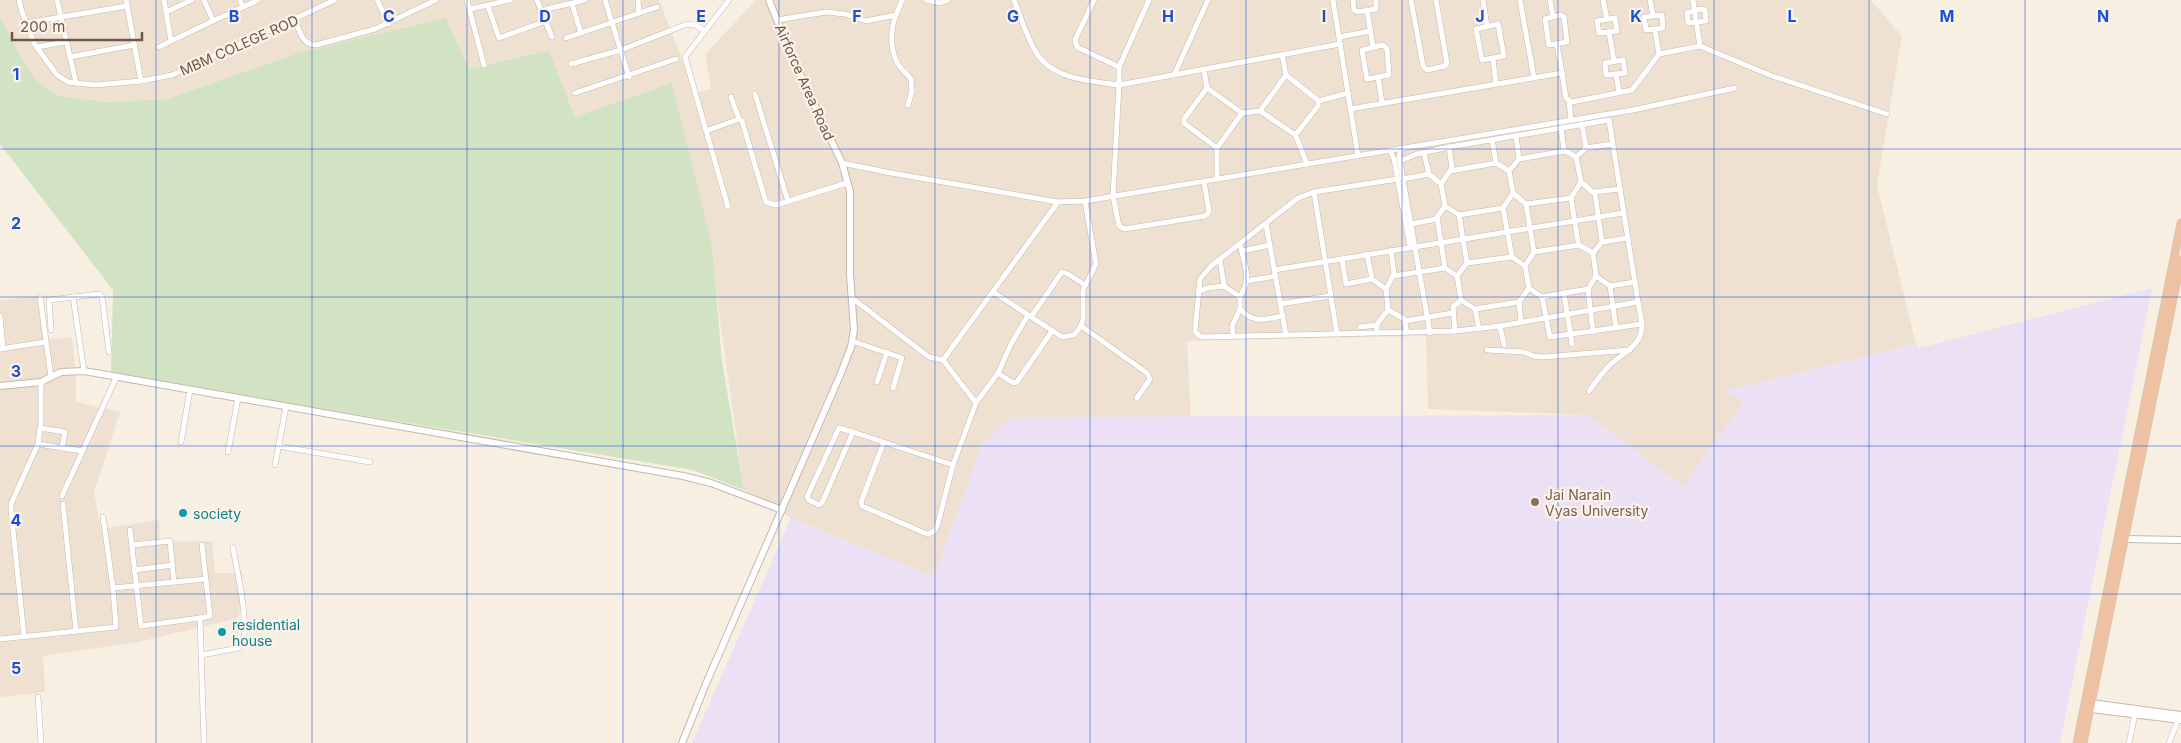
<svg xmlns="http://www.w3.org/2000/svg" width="2181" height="743" viewBox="0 0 2181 743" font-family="Inter,sans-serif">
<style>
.residential{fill:#efe1d2}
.education{fill:#ece0f4}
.green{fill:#d2e3c4}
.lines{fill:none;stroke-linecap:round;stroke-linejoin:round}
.minor-casing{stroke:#c7b7ac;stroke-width:6}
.tertiary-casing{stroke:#c7b7ac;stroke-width:8}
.trunk-casing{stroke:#d3cdca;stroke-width:9}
.minor{stroke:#fff;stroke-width:5}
.tertiary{stroke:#fff;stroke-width:6}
.trunk{stroke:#edc1a2;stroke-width:8}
.grid{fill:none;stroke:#1d4ed8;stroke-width:1;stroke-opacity:0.55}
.education-dot{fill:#8d6e63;stroke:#fcf3e8;stroke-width:2}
.culture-dot{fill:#0f9aa8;stroke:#fcf3e8;stroke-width:2}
.labels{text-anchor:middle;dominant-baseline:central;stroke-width:4.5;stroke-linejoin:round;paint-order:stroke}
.street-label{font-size:14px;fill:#6d574d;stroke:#fcf3e8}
.education-label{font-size:14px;fill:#785e54;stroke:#fcf3e8;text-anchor:start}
.culture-label{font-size:14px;fill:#0d838f;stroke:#fcf3e8;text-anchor:start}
.grid-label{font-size:16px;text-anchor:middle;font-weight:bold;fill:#1d4ed8;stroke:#fcf3e8;stroke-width:4.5;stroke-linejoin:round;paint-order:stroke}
</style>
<rect width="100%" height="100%" fill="#f8efe3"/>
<g class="residential">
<path d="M0,0H659L695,93L711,89L705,54L756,0H1871L1902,36L1877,185L1916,344L1726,391L1743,403L1683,487L1588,415L1428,409L1426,336L1187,341L1191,417H1013L982,444L934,577L791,518L744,490L706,221L575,117L549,50L469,69L298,53L167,99L107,102L58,96L39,83L27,68L0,16Z"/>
<path d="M37,296L45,340L72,337L76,376V402L120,412L94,493L101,529L159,520L160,542L212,541L215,573H243L239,618L138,642L43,656L45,692L0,697V300Z"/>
</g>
<path class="education" d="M2152,288L2060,743H692L791,518L934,577L982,444L1013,417L1588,415L1683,486L1743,403L1725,391L1916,344L1919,348Z"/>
<path class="green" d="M0,16L27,68L39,83L58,96L107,102L167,99L298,53L446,18L469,69L549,50L575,117L672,83L712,246L722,362L744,490L693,470L111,374L113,290L0,144Z"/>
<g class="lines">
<defs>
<g id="minor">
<path d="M19,0L22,12L35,45L57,75L68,82L95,85L141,81L172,75L335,0"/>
<path d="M57,0L76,83"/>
<path d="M126,0L141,81"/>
<path d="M164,0L171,41L213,21L204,0"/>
<path d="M240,0L243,7L258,0"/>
<path d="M377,0L389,24"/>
<path d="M467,0L484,65"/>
<path d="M537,0L552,37"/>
<path d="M605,0L629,77"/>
<path d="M638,0L639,13"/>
<path d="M926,0L940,3L948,0"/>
<path d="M1014,0C1021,18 1027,38 1037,54C1054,80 1092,81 1119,85L1113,196L1119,226L1125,229L1205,216L1209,212L1204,181"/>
<path d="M1094,0L1075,40L1077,47L1119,67"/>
<path d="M1149,0L1119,67V85L1340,44"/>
<path d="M1333,0L1358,156"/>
<path d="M1353,0L1354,10L1358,12L1376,9V0"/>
<path d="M1411,0L1423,66L1427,70L1445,66L1447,63L1436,0"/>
<path d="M1483,0L1487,26"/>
<path d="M1520,0L1534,78"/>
<path d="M1550,0L1553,16"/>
<path d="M1603,0L1607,19"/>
<path d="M1650,0L1653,15"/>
<path d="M1693,0L1700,46"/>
<path d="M572,4L581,33"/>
<path d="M488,6L499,38L546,21"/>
<path d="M470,9L510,0"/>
<path d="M547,9L585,0"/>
<path d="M1701,9L1705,10L1706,21L1688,23L1687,13Z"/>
<path d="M1367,10L1373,47"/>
<path d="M166,12L192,0"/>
<path d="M896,15C890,29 890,51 898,64C901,69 907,74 911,79L912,91L908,105"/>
<path d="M1561,15L1564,17L1567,42L1549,45L1545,19Z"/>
<path d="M1662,15L1663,28L1646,30L1644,17Z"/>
<path d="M1615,18L1617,31L1599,33L1597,21Z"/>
<path d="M295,20C300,31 302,45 316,45L375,29L436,0"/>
<path d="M777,20L826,12L845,14L866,21L896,15L902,0"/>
<path d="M213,21L243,7"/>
<path d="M26,23L127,6"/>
<path d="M1498,24L1504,56L1482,60L1476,29Z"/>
<path d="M1655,30L1659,54"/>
<path d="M1609,32L1614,61"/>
<path d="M1339,37L1371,31"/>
<path d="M566,38L657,7"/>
<path d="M1383,45L1387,49L1389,75L1367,79L1362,50Z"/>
<path d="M1557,45L1562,73"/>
<path d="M37,47L66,42"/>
<path d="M159,47L171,41"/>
<path d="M70,57L134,45"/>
<path d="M1493,59L1496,84"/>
<path d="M1623,60L1625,73L1606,75L1605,63Z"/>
<path d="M571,64L621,50L687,24L695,25L705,31"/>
<path d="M1204,70L1207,88L1184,119V123L1217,148L1242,113L1260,111L1286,75L1282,55"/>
<path d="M1616,74L1619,92"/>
<path d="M1174,75L1208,0"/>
<path d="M1378,77L1382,103"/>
<path d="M1207,88L1242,113"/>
<path d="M575,93L676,59"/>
<path d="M755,94L788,201"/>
<path d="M731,97L739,119"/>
<path d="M1319,101L1348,93"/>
<path d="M1569,101L1571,120"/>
<path d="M1350,109L1562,73L1566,98L1572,102L1632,90L1659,54L1700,46L1772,76L1887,114"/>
<path d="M1260,111L1294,134L1297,133L1318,106L1319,101L1286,75"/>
<path d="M1582,124L1586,148L1576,157L1581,182L1595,194L1602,242L1593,253L1596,276L1610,286L1616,328"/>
<path d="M1561,128L1564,150L1576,157"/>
<path d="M706,131L739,119L742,121L766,202L776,205L847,183"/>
<path d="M1295,134L1307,164"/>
<path d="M1516,136L1519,159L1509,171L1513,193L1526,204L1534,252L1525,266L1529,288L1542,297L1550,337L1642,324L1638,302"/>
<path d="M1492,140L1496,163L1509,171"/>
<path d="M1217,148V179"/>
<path d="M1401,148L1399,157L1430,333"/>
<path d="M1586,148L1612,144"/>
<path d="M1390,150L1394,159L1410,247"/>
<path d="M1424,153L1429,174L1441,184L1445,206L1459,215L1467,263L1457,276"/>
<path d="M1519,159L1565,151"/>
<path d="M842,163L891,173L1058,202L1085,201L1633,110L1735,88"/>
<path d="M1450,171L1496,163"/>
<path d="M1398,179L1314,192L1298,198L1211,266L1200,279L1195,331L1199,336L1204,337L1455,331L1500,326L1638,302L1609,120L1449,147L1417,154L1400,161"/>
<path d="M1403,179L1429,174"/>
<path d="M1581,182L1571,198L1578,242L1579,245L1593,253"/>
<path d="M1441,184L1452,168L1449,147"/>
<path d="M1314,192L1337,334"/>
<path d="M1594,192L1620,189"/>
<path d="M1513,193L1503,208L1512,257L1525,266"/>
<path d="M1526,204L1571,198"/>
<path d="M1445,206L1437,217L1445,268L1457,276L1461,300"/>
<path d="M728,207L685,57L729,0"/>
<path d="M1459,215L1503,208"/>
<path d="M1266,224L1286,335"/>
<path d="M1411,224L1437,219"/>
<path d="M1602,242L1628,238"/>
<path d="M1242,251L1270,245"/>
<path d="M1534,252L1579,245"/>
<path d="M1367,254L1372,279L1386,289"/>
<path d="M1220,259L1224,286"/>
<path d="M1342,259L1346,284L1372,279"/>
<path d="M1467,263L1512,257"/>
<path d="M1274,270L1623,213"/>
<path d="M1393,276L1445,268"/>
<path d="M1246,281L1276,276"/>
<path d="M1610,286L1635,282"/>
<path d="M993,292L1062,337L1074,335L1081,326L1083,319V290L1096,264L1085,201"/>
<path d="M1198,292L1207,288L1224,286L1240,297"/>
<path d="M1564,293L1572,344"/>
<path d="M40,297L51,377"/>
<path d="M73,297L84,371"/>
<path d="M1542,297L1588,289"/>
<path d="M852,298L929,357L943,360L1058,202"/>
<path d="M1461,300L1475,309L1479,329"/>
<path d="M1519,302L1521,322"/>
<path d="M1280,304L1330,296"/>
<path d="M1240,309C1254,324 1264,319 1283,316"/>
<path d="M1475,309L1519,302L1529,288"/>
<path d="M1388,310L1404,319L1407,332"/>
<path d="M0,316L3,349"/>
<path d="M1031,317L1062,272L1068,274L1085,285"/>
<path d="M1405,321L1452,313"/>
<path d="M1081,326L1147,373L1150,379L1137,398"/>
<path d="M1500,326L1504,345"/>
<path d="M1360,327L1377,325"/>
<path d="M51,330L49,300L99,294L102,297L109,352"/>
<path d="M1455,331L1453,307L1461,300"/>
<path d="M1593,332L1588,289L1596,276"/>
<path d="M1377,333V324L1388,310L1386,289L1394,274L1391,250"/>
<path d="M1233,336L1232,326L1240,309V297L1246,284L1247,274L1240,244"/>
<path d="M852,341L902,358L893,388"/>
<path d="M0,349L45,342"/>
<path d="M1487,350L1524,352L1533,356L1543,357L1630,350"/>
<path d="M998,373L1013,383L1017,382L1052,331"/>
<path d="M877,382L887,352"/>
<path d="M1589,391C1596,382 1602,373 1609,366C1623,352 1643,346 1642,324"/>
<path d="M976,403L998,373L1011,344L1028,315"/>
<path d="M40,428L65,432L62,448"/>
<path d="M839,428L853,432L822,503L819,505L809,500L807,497Z"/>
<path d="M853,432L953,465"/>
<path d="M181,442L190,390"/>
<path d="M884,442L861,502L862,506L927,534C934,533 936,530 938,523L953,465L976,403L943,360"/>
<path d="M38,444L82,451"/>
<path d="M278,446L370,462"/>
<path d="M228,452L238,398"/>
<path d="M275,465L286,407"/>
<path d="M62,496L116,378"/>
<path d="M63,504L76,631"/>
<path d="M103,517L113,588"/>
<path d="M130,530L141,626L200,618L204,743"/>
<path d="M132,545L170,541L174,582"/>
<path d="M134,570L173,565"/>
<path d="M200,618L210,616L202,545"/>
<path d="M24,636L11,510V504L38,444L41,423V382"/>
<path d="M0,639L116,627L113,588L206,579"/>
<path d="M201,655L239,648C253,637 236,566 233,548"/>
<path d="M38,697L41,743"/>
<path d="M2129,743L2135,714"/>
<path d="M2169,743L2178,720"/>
</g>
<g id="tertiary">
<path d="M0,386L41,382L61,372L84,371L683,476L711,483L782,510"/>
<path d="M2126,539L2181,540"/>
<path d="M2091,703L2181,715"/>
<path d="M2091,709L2181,720"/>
<path d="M682,743L705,686L841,373L851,347L854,330L850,274V191L842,163L791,55L769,0"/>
</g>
<g id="trunk">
<path d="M2077,743L2181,223"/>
<path d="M2083,743L2181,260"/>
</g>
</defs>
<use href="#minor" class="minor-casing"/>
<use href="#tertiary" class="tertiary-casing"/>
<use href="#trunk" class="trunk-casing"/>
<use href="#minor" class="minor"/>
<use href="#tertiary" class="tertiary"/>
<use href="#trunk" class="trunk"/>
</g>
<path class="grid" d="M156,0V743M312,0V743M467,0V743M623,0V743M779,0V743M935,0V743M1090,0V743M1246,0V743M1402,0V743M1558,0V743M1714,0V743M1869,0V743M2025,0V743M0,149H2181M0,297H2181M0,446H2181M0,594H2181"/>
<circle class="education-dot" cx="1535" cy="502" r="5"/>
<g class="culture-dot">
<circle cx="183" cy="513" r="5"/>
<circle cx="222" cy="632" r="5"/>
</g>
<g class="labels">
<g class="street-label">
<text transform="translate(239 45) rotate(-24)">MBM COLEGE ROD</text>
<text transform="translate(805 82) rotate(66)">Airforce Area Road</text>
</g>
<g class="education-label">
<text x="1545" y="494">Jai Narain<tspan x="1545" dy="16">Vyas University</tspan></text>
</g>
<g class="culture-label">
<text x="193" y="513">society</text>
<text x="232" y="624">residential<tspan x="232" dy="16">house</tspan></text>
</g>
</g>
<g class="grid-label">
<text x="234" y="22">B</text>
<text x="389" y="22">C</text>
<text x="545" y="22">D</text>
<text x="701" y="22">E</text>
<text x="857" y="22">F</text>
<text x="1013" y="22">G</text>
<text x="1168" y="22">H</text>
<text x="1324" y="22">I</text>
<text x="1480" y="22">J</text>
<text x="1636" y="22">K</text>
<text x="1792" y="22">L</text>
<text x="1947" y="22">M</text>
<text x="2103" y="22">N</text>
<text x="16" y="80">1</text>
<text x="16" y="229">2</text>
<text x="16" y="377">3</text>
<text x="16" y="526">4</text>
<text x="16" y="674">5</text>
</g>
<path d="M12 32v8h130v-8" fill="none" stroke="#6d574d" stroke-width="2.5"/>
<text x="20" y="32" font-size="15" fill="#6d574d" stroke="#fcf3e8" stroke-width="4" paint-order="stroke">200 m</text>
</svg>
